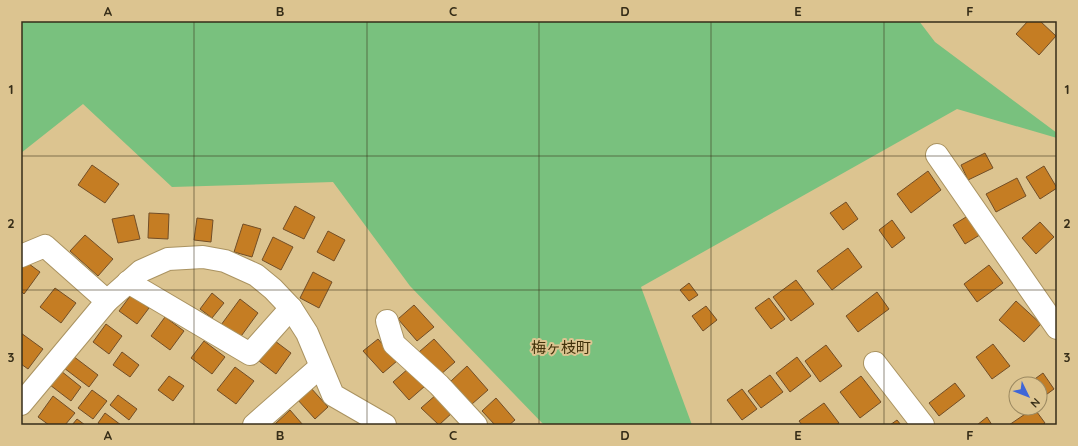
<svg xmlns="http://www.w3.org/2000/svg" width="1078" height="446" viewBox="0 0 1078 446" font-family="Quicksand,'Noto Sans JP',sans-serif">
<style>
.green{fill:#79c17e}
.building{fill:#c57d23;stroke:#724e27}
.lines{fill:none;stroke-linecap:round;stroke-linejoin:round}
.minor-casing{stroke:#aa9361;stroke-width:24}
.minor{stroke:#fff;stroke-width:22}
.grid{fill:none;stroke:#362d18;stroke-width:1;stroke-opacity:0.55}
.labels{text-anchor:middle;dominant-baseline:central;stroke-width:4;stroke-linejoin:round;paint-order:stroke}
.quarter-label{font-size:15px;fill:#42320b;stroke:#dcc490}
.neatline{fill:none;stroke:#362d18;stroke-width:1.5}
.grid-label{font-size:13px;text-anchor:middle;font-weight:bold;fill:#362d18}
</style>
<rect width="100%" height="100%" fill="#dcc490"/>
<path class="green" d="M21,21H919L935,42L1057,133V138L957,109L641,287L692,425H544L410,286L333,182L172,187L83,104L21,153Z"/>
<g class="building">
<path d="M1028,21H1040L1056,36L1039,55L1016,34Z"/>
<path d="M985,153L993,168L968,180L961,165Z"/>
<path d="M92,165L119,184L105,203L78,185Z"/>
<path d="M1044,166L1057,188L1040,199L1026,177Z"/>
<path d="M928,171L941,190L911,213L897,194Z"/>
<path d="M1017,178L1026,196L996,212L986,194Z"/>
<path d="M846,202L858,219L843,230L830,213Z"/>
<path d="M295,206L315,217L304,239L283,229Z"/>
<path d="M149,213L169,214L168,239L148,238Z"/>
<path d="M971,214L983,233L965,244L953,225Z"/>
<path d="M134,215L140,239L118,243L112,219Z"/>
<path d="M197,218L213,220L211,242L194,240Z"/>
<path d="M892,220L905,238L892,248L879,230Z"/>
<path d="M1040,222L1054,237L1036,254L1022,238Z"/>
<path d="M243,224L261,229L252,257L234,252Z"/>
<path d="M328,231L345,240L334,261L317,252Z"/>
<path d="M85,235L113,259L98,276L70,251Z"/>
<path d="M273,237L293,247L281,270L262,260Z"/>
<path d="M848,248L862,267L832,290L817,271Z"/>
<path d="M25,261L40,272L24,294L21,291V266Z"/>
<path d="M989,265L1003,283L977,302L964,284Z"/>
<path d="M313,272L332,282L319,308L300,298Z"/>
<path d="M796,280L814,304L791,321L773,297Z"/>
<path d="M689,283L698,295L689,301L680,290Z"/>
<path d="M55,288L76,303L61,323L40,307Z"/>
<path d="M877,292L889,309L858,332L846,316Z"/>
<path d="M212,293L224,303L212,318L200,309Z"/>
<path d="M131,295L149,308L137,324L119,311Z"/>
<path d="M769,298L785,319L771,329L755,308Z"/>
<path d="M240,299L258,313L239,339L221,325Z"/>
<path d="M1016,301L1041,324L1024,342L999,320Z"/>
<path d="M414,305L434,327L417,341L398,319Z"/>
<path d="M706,306L717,320L703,331L692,316Z"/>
<path d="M165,317L184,331L170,350L151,336Z"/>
<path d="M106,324L122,336L109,354L93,342Z"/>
<path d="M21,333L43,349L28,369L21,364Z"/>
<path d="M378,339L397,361L383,373L363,351Z"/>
<path d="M434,339L455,362L440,375L419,352Z"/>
<path d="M204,341L225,357L212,374L191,358Z"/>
<path d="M275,341L291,353L276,374L259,361Z"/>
<path d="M993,344L1010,366L992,379L976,357Z"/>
<path d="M826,345L842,366L820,382L805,361Z"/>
<path d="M122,352L139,365L130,377L113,365Z"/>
<path d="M73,356L98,375L89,387L64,368Z"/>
<path d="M797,357L811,376L790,392L776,373Z"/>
<path d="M467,366L488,390L472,404L451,381Z"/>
<path d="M235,367L254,381L236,404L217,390Z"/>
<path d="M409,368L425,386L409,400L393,382Z"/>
<path d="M61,371L81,387L71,401L50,385Z"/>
<path d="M1043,373L1054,389L1043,397L1040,393V384H1033L1032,381Z"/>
<path d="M770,375L783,392L761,408L748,391Z"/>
<path d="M169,376L184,386L173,401L158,390Z"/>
<path d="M861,376L881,402L860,418L840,392Z"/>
<path d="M955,383L965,396L939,416L929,403Z"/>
<path d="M310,387L328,407L315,419L297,399Z"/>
<path d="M742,389L757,409L742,420L727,400Z"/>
<path d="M92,390L107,401L93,419L78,408Z"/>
<path d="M437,394L453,412L439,425L421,408Z"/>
<path d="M118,395L137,409L129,420L110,405Z"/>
<path d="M53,396L75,413L65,425H49L38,417Z"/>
<path d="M496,398L515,420L509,425H495L482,411Z"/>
<path d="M824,403L839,423L836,425H802L799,421Z"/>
<path d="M1034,408L1045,423L1042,425H1009Z"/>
<path d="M290,410L303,425H274Z"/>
<path d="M105,413L121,425H101L98,423Z"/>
<path d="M987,417L992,425H977Z"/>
<path d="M77,419L85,425H72Z"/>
<path d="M897,420L901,425H890Z"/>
</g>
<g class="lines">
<defs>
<g id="minor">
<path d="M937,155L1057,328"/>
<path d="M21,256L45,246L107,301"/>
<path d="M128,282L250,354L291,308"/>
<path d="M387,321L394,344L439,385L476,425"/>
<path d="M875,363L923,425"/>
<path d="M21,404L107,301L141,271L168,259L203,257L225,261L256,275L273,289L291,308L307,333L333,395L385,425"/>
<path d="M254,425L320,367"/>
</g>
</defs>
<use href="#minor" class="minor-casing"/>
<use href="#minor" class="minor"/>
</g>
<path class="grid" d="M194,21V425M367,21V425M539,21V425M711,21V425M884,21V425M21,156H1057M21,290H1057"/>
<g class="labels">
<g class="quarter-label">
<text x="561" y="347">梅ヶ枝町</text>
</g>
</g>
<rect width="1078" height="446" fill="none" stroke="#dcc490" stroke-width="44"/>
<g transform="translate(1028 396) rotate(133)"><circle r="19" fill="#dcc490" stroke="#9a8860"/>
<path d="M0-3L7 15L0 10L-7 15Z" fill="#3f66d7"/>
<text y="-6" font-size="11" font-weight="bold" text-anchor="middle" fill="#362d18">N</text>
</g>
<rect x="22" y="22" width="1034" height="402" class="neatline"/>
<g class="grid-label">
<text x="108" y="16">A</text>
<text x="280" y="16">B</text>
<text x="453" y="16">C</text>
<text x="625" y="16">D</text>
<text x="798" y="16">E</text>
<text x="970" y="16">F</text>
<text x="11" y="94">1</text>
<text x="1067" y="94">1</text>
<text x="11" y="228">2</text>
<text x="1067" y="228">2</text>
<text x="11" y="362">3</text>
<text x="1067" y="362">3</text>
<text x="108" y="440">A</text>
<text x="280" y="440">B</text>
<text x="453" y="440">C</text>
<text x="625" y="440">D</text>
<text x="798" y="440">E</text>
<text x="970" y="440">F</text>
</g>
</svg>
